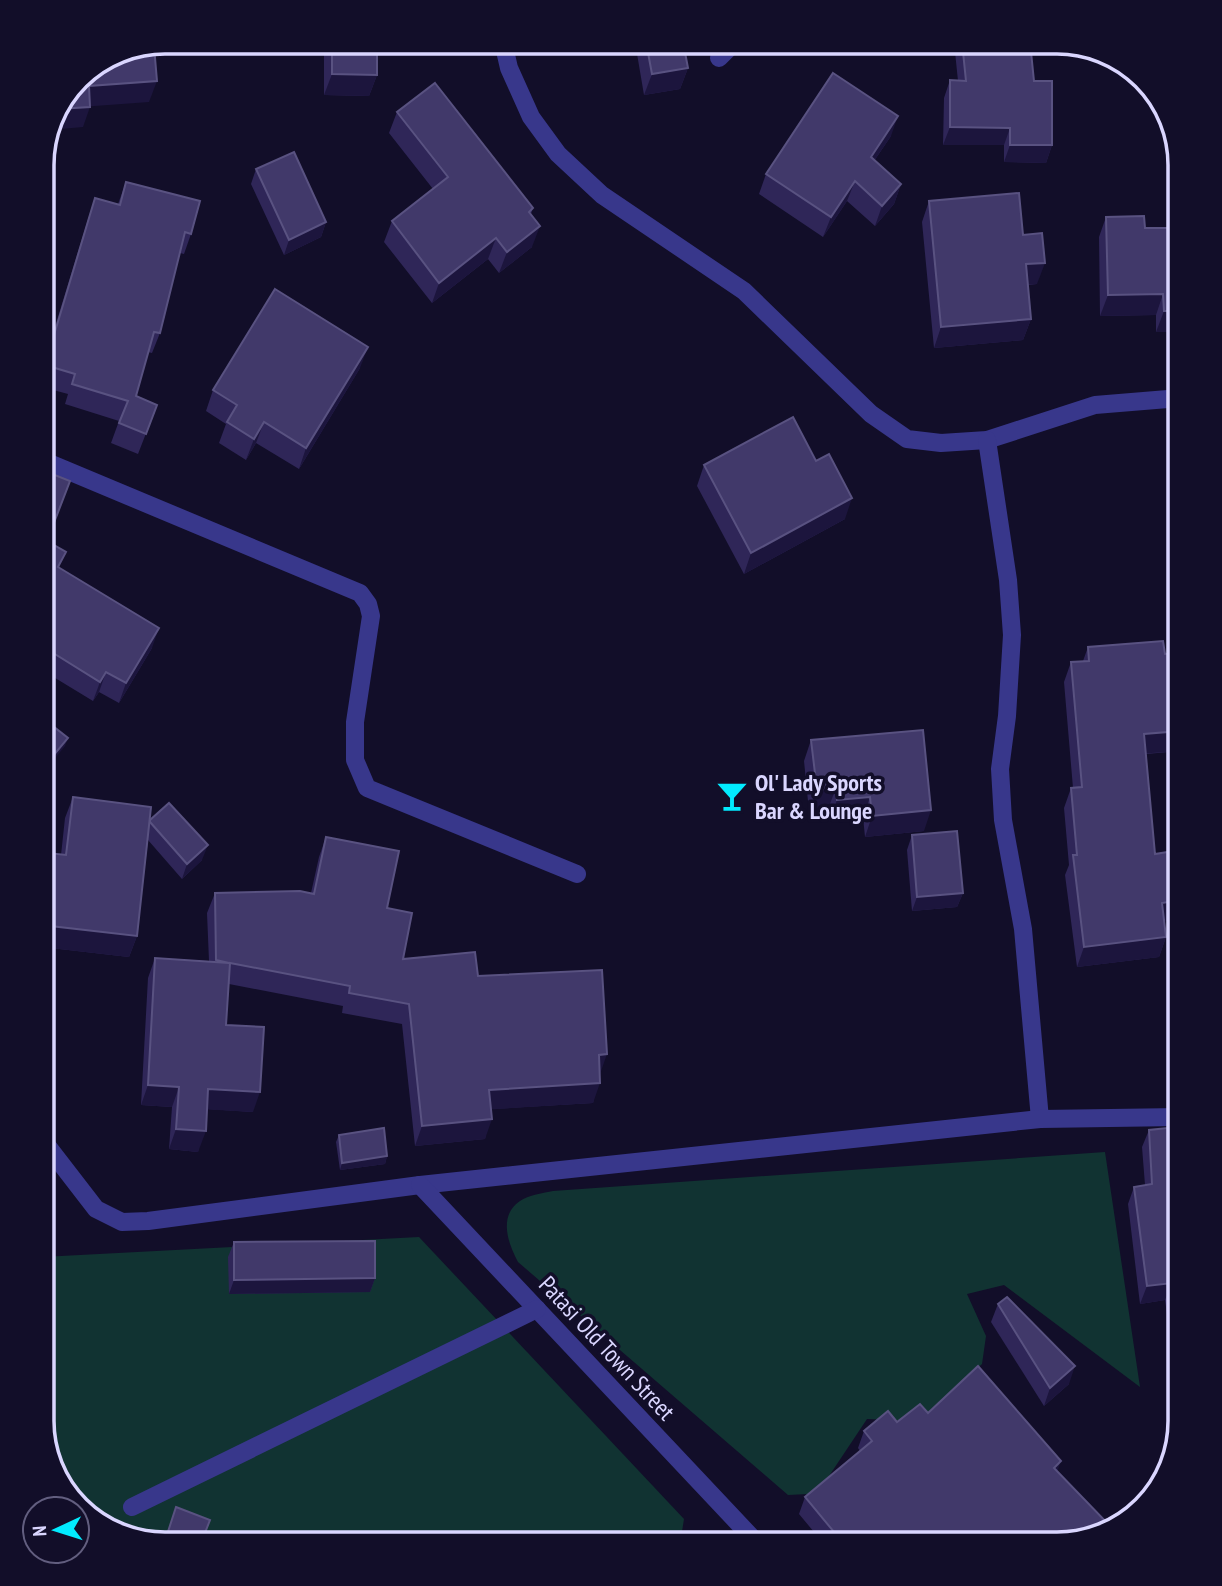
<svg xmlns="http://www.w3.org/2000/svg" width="1222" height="1586" viewBox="0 0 1222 1586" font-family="'PT Sans Narrow',sans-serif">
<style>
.green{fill:#113332}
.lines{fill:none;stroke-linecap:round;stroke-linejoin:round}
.street{stroke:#38378b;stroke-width:18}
.wall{fill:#2f2658}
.shaded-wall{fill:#1c153d}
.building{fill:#41396a;stroke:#595281;stroke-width:2}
.labels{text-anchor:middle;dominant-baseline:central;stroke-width:7;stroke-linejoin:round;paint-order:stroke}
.poi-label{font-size:24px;font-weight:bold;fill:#dad6ff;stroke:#120e29;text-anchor:start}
.street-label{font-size:24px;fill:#dad6ff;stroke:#120e29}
.rim{fill:none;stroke:#dad6ff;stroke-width:3.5}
</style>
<rect width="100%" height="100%" fill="#120e29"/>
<g class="green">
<path d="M1105,1152L1140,1387L1004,1285L967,1294L986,1336L982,1364L921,1421L867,1419L827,1479L808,1494L788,1495L518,1262C508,1243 498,1216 520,1201C528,1195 544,1193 553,1191Z"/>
<path d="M419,1237L684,1519L680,1544H165L104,1528L63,1489L42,1420V1257Z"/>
</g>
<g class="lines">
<g class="street">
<path d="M503,42L509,68L531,117L558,154L602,195L744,291L871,414L907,439L941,443L987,440L1095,405L1180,398"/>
<path d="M719,58L735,42"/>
<path d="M987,440L1008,580L1012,635L1007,716L1000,769L1003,820L1023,929L1040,1119"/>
<path d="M42,460L360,593L368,604L371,616L355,722V760L367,788L577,874"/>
<path d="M42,1139L96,1209L122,1222L148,1221L420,1185L1040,1119L1180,1117"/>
<path d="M420,1185L758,1544"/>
<path d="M132,1507L537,1309"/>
</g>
</g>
<g class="wall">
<path d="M324,42H377V75L369,96L324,95Z"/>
<path d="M635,42H698L683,45L688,68L680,89L644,95Z"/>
<path d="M954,42H1030L1034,81L1052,145L1046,163L1004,162V145H943L944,98L950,80L958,81Z"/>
<path d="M397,112L533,208L531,214L532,247L499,273L488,259L432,303L384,242L392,221L433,189L389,133Z"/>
<path d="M891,136L874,161L901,184L894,204L875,226L847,201L823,237L759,194L766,174Z"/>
<path d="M256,169L326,222L321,237L284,255L251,184Z"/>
<path d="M126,182L191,234L184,254L180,253L160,333L152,353L148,352L136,396L157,405L138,454L111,443L119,421L65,404L68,394L42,387V369L88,219L95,198L118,204Z"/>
<path d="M929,201L1023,235L1037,284L1028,285L1031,319L1023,340L934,348L922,222Z"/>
<path d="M1106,217L1145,228L1180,332H1156V315L1100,316L1099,237Z"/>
<path d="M360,368L299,469L256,443L246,460L219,443L226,424L206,411L213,390Z"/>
<path d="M704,465L845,519L744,574L697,486Z"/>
<path d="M42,470L47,541L60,568L152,648L119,703L99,692L93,701L42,670Z"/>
<path d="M1088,647L1165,654L1180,653V751L1146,754L1155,854L1180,850V919L1164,921L1166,937L1159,957L1077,967L1065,875L1069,865L1064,808L1071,788H1073L1064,682L1071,662L1083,661Z"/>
<path d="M811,740L924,831L865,837L863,817L829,821L828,809L809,811L804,761Z"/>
<path d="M73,797L150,820L202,860L182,879L148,840L137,936L129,957L42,947V868L48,853L61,855L65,818Z"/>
<path d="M912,835L963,893L957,907L912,911L907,850Z"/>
<path d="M326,837L387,908L403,959L478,976L600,1074L593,1103L491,1109L485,1139L415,1146L402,1024L342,1013L343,1006L229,984L226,1025L253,1112L207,1109L198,1152L169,1149L172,1107L141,1105L148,978L155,958L209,961L207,913L215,893H311L319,857Z"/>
<path d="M1149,1130L1180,1177V1407L1165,1300L1140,1304L1128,1204L1134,1187L1145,1185L1142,1147Z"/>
<path d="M339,1135L387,1156L385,1164L340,1170L336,1142Z"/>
<path d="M234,1242L375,1278L370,1292L229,1294L228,1257Z"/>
<path d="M998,1304L1069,1384L1044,1406L991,1322Z"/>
<path d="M928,1413L1057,1472V1544H824L799,1514L805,1497L860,1451L858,1448L864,1431Z"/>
</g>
<g class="shaded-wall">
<path d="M674,42H698L672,46Z"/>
<path d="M688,68L680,89L644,95L652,74Z"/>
<path d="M332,74L377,75L369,96L324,95Z"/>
<path d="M157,81L149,102L81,107L89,86Z"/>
<path d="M90,107L83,127L50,130L56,109Z"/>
<path d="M898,116L891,136L863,177L871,157Z"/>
<path d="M950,127L1010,128L1004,145H943Z"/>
<path d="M1010,145H1052L1046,163L1004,162Z"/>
<path d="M855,181L847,201L823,237L831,217Z"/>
<path d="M901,184L894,204L875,226L882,206Z"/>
<path d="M326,222L321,237L284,255L289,240Z"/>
<path d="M540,226L532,247L499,273L507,252Z"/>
<path d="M496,238L488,259L432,303L439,283Z"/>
<path d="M1045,263L1037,284L1018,285L1026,264Z"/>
<path d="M1163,294L1156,315L1100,316L1108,295Z"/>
<path d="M1164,311H1180V332H1156Z"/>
<path d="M1031,319L1023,340L934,348L941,327Z"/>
<path d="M368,347L360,368L299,469L306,448Z"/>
<path d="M264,422L256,443L246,460L254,439Z"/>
<path d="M852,498L845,519L744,574L751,553Z"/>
<path d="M159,628L152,648L119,703L126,683Z"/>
<path d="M106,672L99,692L93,701L100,682Z"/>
<path d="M1180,731V751L1137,754L1144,734Z"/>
<path d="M68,738L65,746L42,774L43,768Z"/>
<path d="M836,788L828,809L809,811L817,790Z"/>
<path d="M870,797L863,817L829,821L837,800Z"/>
<path d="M931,810L924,831L865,837L872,816Z"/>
<path d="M208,845L202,860L182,879L187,864Z"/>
<path d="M963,893L957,907L912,911L917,897Z"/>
<path d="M1180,900V919L1155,923L1162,903Z"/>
<path d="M42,925L137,936L129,957L42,947Z"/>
<path d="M1166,937L1159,957L1077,967L1084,947Z"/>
<path d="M607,1054L600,1074L599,1055Z"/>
<path d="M600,1083L593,1103L482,1110L489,1090Z"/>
<path d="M148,1085L179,1087L172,1107L141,1105Z"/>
<path d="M208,1089L260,1092L253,1112L200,1109Z"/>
<path d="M492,1119L485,1139L415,1146L422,1126Z"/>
<path d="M176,1129L206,1131L198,1152L169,1149Z"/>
<path d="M387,1156L385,1164L340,1170L342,1163Z"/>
<path d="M375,1278L370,1292L229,1294L234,1280Z"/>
<path d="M1172,1283L1165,1300L1140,1304L1147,1286Z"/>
<path d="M1075,1366L1069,1384L1044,1406L1050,1388Z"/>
<path d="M1061,1461L1055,1478L1054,1468Z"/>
</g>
<g class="building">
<path d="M332,42H377V75L332,74Z"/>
<path d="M646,42H683L688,68L652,74Z"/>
<path d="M962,42H1030L1034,81H1052V145H1010V128L950,127V80L966,81Z"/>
<path d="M154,46L157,81L89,86L90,107L56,109L84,73Z"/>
<path d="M833,73L898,116L871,157L901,184L882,206L855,181L831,217L766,174Z"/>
<path d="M435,83L533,208L529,212L540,226L507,252L496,238L439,283L392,221L448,177L397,112Z"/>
<path d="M294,152L326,222L289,240L256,169Z"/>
<path d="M126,182L200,201L191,234L185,232L160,333L154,332L136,396L157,405L146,434L119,423L128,401L72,384L75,374L45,365L95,198L120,205Z"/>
<path d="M1019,193L1023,235L1042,233L1045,263L1026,264L1031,319L941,327L929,201Z"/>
<path d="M1144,216L1145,228H1180V311H1164L1163,294L1108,295L1106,217Z"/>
<path d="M275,289L368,347L306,448L264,422L254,439L227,422L237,405L213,390Z"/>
<path d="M793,417L816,461L829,454L852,498L751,553L704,465Z"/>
<path d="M42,470L70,481L47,541L66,552L58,567L159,628L126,683L106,672L100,682L42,646Z"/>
<path d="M1163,641L1165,654L1180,653V731L1144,734L1155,854L1180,850V900L1162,903L1166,937L1084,947L1073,855H1077L1071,788L1082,787L1071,662L1089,661L1088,647Z"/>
<path d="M44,719L68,738L43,768L42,767V721Z"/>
<path d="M923,730L931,810L872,816L870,797L837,800L836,788L817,790L811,740Z"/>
<path d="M73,797L151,807L137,936L42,925V899L48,853L66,855Z"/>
<path d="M169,803L208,845L187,864L150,822V820Z"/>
<path d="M957,831L963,893L917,897L912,835Z"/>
<path d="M326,837L399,851L387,908L412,913L403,959L475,952L478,976L602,970L607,1054L599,1055L600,1083L489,1090L492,1119L422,1126L409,1004L349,993L350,986L230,963L226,1025L264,1027L260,1092L208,1089L206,1131L176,1129L179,1087L148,1085L155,958L229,963L216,960L215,893L300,891L314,894Z"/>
<path d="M1177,1127L1180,1177V1348L1172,1283L1147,1286L1134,1187L1152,1184L1149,1130Z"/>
<path d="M384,1128L387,1156L342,1163L339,1135Z"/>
<path d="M375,1241V1278L234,1280V1242Z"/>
<path d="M1007,1297L1075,1366L1050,1388L998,1304Z"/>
<path d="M978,1366L1061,1461L1054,1468L1111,1527L1057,1544H844L805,1497L872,1441L864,1431L888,1411L897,1422L920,1404L928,1413Z"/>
<path d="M176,1507L210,1520L203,1538H207L205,1544H164Z"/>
</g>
<defs>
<symbol id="bar-bare" viewBox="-9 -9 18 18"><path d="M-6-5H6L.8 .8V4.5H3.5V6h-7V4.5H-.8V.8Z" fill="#02ebff" stroke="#120e29" stroke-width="2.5" paint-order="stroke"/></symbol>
</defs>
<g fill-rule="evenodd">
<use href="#bar-bare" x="710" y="774" width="44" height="44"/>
</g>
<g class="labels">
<g class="poi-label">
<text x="755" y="782">Ol' Lady Sports<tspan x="755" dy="28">Bar &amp; Lounge</tspan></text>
</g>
<g class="street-label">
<text transform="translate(607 1348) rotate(47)">Patasi Old Town Street</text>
</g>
</g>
<path d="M0 0H1222V1586H0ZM165 54H1057A111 111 0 0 1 1168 165V1421A111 111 0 0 1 1057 1532H165A111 111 0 0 1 54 1421V165A111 111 0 0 1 165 54Z" fill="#120e29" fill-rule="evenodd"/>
<path class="rim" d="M165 54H1057A111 111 0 0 1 1168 165V1421A111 111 0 0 1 1057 1532H165A111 111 0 0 1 54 1421V165A111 111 0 0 1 165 54Z"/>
<g transform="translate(56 1530) rotate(266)"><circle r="33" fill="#120e29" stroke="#625e7f" stroke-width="2"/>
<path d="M0-5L12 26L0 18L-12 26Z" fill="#02ebff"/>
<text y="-10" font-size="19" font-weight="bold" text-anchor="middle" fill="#dad6ff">N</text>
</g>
</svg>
